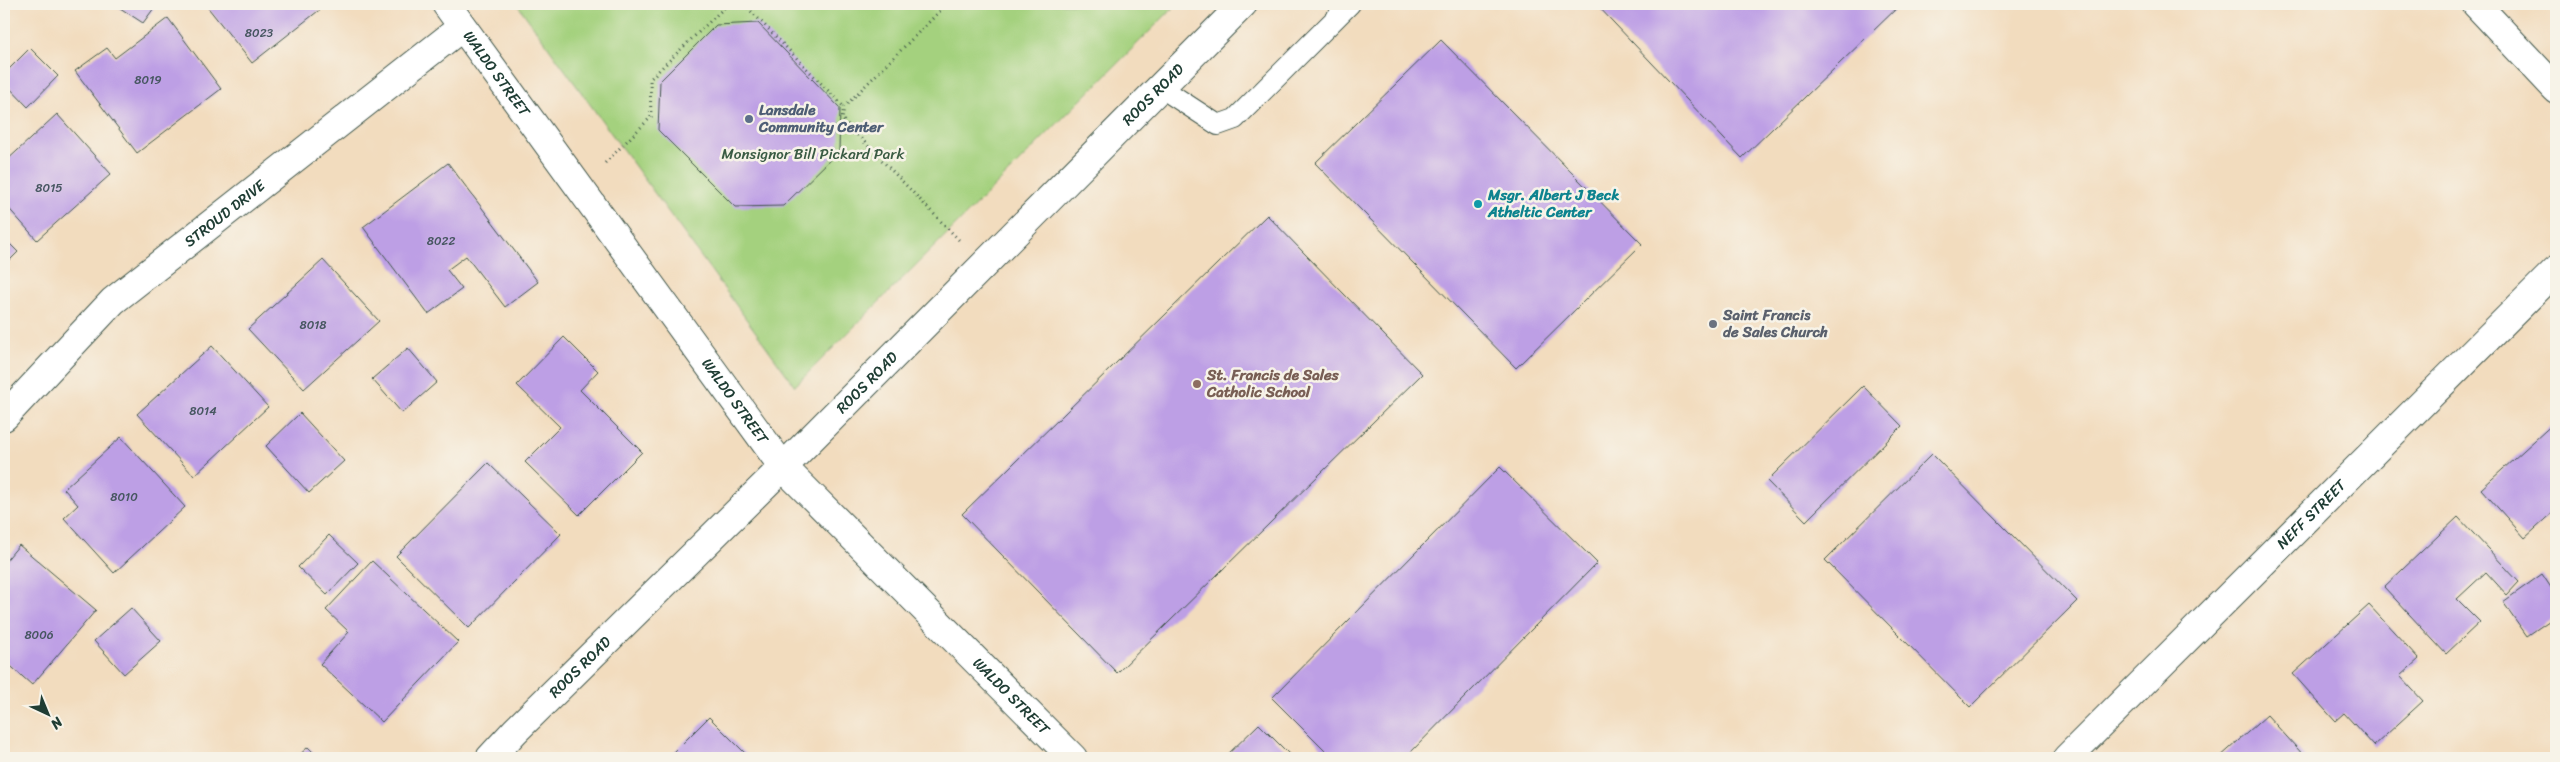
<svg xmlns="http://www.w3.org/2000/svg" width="2560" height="762" viewBox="0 0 2560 762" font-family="Sriracha,sans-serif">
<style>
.green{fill:#a4d17e;stroke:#628759}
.building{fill:#bd9fe5}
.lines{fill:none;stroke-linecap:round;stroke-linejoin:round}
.service-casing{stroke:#3f5549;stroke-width:22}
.minor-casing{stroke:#3f5549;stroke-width:30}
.tertiary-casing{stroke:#3f5549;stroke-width:30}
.path{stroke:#3f5549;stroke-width:3;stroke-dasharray:1 4;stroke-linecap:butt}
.service{stroke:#fff;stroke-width:20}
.minor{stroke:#fff;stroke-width:28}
.tertiary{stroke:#fff;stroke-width:28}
.service-dot{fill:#5c6f8a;stroke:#f7f3e8;stroke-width:2}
.culture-dot{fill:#0f9aa8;stroke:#f7f3e8;stroke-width:2}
.worship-dot{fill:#6b7280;stroke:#f7f3e8;stroke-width:2}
.education-dot{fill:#8d6e63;stroke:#f7f3e8;stroke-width:2}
.labels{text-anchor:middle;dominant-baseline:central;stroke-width:5;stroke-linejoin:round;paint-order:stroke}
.number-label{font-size:12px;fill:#465660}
.street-label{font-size:15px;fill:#1f3d34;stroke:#f7f3e8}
.service-label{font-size:15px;font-weight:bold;fill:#4e5e75;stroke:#f7f3e8;text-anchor:start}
.park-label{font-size:15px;fill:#3a5b43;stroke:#f7f3e8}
.culture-label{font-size:15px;font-weight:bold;fill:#0d838f;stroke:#f7f3e8;text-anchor:start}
.worship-label{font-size:15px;font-weight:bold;fill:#5b616d;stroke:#f7f3e8;text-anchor:start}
.education-label{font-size:15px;font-weight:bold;fill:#785e54;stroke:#f7f3e8;text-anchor:start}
</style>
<rect width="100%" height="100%" fill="#f7f3e8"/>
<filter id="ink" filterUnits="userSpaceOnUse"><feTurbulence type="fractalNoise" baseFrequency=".02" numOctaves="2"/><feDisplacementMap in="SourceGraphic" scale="10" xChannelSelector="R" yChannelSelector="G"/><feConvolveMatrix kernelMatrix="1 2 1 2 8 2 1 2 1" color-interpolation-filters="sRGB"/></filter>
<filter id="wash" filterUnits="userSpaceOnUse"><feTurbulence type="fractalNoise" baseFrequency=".0096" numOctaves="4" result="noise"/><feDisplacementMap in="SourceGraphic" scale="20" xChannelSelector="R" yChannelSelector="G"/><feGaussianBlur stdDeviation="1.12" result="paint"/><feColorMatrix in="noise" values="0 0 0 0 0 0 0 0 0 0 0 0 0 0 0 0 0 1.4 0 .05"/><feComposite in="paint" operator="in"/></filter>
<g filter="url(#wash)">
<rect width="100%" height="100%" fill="#f2dcbe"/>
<path class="green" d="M517,4H1177L795,386Z"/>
<g id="blocks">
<g class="building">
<path d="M114,4H157L143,23Z"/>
<path d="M205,4H327L252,63Z"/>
<path d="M1596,4H1901L1742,158Z"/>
<path d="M168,18L221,89L137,153L75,71L107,48L115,58Z"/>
<path d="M758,23L840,108L839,151L783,206L735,207L658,130L660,81L716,25Z"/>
<path d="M1441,40L1642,244L1516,368L1315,163Z"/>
<path d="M30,48L58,76L28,107L4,82V74Z"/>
<path d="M57,114L111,174L37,240L4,203V163Z"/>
<path d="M448,163L538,282L505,307L466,256L447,270L462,289L428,314L363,227Z"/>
<path d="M1267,215L1422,374L1117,673L962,514Z"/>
<path d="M4,238L18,252L4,266Z"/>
<path d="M323,260L379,321L304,389L248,329Z"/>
<path d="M564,337L598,371L580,390L642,452L579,515L525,462L560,427L517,385Z"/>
<path d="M212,346L268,407L194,476L137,414Z"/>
<path d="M408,348L437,382L402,413L372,379Z"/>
<path d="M1863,386L1902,426L1806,521L1767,481Z"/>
<path d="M300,413L344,461L309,493L266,446Z"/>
<path d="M2556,421V510L2525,538L2481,489Z"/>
<path d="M121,437L185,507L114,573L64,518L78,505L64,489Z"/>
<path d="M1932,454L2077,601L1970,707L1825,560Z"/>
<path d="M488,463L561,534L469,628L396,556Z"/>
<path d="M1500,467L1597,563L1405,758H1332L1272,698Z"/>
<path d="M2458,517L2519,582L2507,595L2486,572L2457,599L2480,622L2446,654L2384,587Z"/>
<path d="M329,535L358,563L327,595L298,567Z"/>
<path d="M19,545L96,610L32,685L4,660V563Z"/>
<path d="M372,561L458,642L382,722L320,664L349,632L326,610Z"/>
<path d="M2542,574L2556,595V616L2527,636L2503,602Z"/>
<path d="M2369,605L2419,659L2400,676L2423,701L2374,746L2344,713L2335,721L2293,674Z"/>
<path d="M131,608L161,641L124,674L94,641Z"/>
<path d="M2267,715L2306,758H2219Z"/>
<path d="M709,717L750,758H668Z"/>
<path d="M1259,724L1293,758H1224Z"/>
<path d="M308,747L319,758H296Z"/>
</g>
</g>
</g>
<g filter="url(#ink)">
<use href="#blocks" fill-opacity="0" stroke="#3f5549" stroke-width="1"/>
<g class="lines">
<defs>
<path id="service" d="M1160,87L1218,125L1235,119L1350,4"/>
<g id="minor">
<path id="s1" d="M446,4L783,467L1073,758"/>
<path id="s2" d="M4,417L113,301L462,27"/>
<path id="s3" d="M490,758L515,731L783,467L1243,4"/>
<path id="s4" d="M2067,758L2556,270"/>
</g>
<path id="tertiary" d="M2476,4L2556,89"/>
</defs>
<use href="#service" class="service-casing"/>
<use href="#minor" class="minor-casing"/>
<use href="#tertiary" class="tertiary-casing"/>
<g class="path">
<path d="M744,4L844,107"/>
<path d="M947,4L844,107L842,119L959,240"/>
<path d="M605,163L651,117L650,79L728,4"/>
</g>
<use href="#service" class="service"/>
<use href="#minor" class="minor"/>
<use href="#tertiary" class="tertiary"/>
</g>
</g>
<circle class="service-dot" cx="749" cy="119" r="5"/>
<circle class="culture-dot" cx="1478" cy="204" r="5"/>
<circle class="worship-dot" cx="1713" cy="324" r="5"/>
<circle class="education-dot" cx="1197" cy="384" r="5"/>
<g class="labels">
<g class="number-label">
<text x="259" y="33">8023</text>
<text x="148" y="80">8019</text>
<text x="49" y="188">8015</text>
<text x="441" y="241">8022</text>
<text x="313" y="325">8018</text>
<text x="203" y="411">8014</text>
<text x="124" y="497">8010</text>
<text x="39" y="635">8006</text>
</g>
<g class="street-label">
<text stroke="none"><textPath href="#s1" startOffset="86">WALDO STREET</textPath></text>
<text stroke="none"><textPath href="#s3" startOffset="938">ROOS ROAD</textPath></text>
<text stroke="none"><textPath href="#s2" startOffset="301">STROUD DRIVE</textPath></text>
<text stroke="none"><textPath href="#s3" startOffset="532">ROOS ROAD</textPath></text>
<text stroke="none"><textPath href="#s1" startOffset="491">WALDO STREET</textPath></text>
<text stroke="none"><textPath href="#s4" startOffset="345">NEFF STREET</textPath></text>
<text stroke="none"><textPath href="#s3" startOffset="128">ROOS ROAD</textPath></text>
<text stroke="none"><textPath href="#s1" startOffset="896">WALDO STREET</textPath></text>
</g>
<g class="service-label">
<text x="759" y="110">Lansdale<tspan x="759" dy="17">Community Center</tspan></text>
</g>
<g class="park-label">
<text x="813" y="154">Monsignor Bill Pickard Park</text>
</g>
<g class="culture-label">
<text x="1488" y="195">Msgr. Albert J Beck<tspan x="1488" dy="17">Atheltic Center</tspan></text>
</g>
<g class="worship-label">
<text x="1723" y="315">Saint Francis<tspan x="1723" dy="17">de Sales Church</tspan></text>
</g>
<g class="education-label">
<text x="1207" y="375">St. Francis de Sales<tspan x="1207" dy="17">Catholic School</tspan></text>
</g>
</g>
<rect width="2560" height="762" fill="none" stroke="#f7f3e8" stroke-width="20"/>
<g transform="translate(48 714) rotate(136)" stroke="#f7f3e8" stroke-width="4" paint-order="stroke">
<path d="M0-4L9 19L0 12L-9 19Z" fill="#1f3d34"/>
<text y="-8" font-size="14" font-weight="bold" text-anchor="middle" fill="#1f3d34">N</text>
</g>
</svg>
